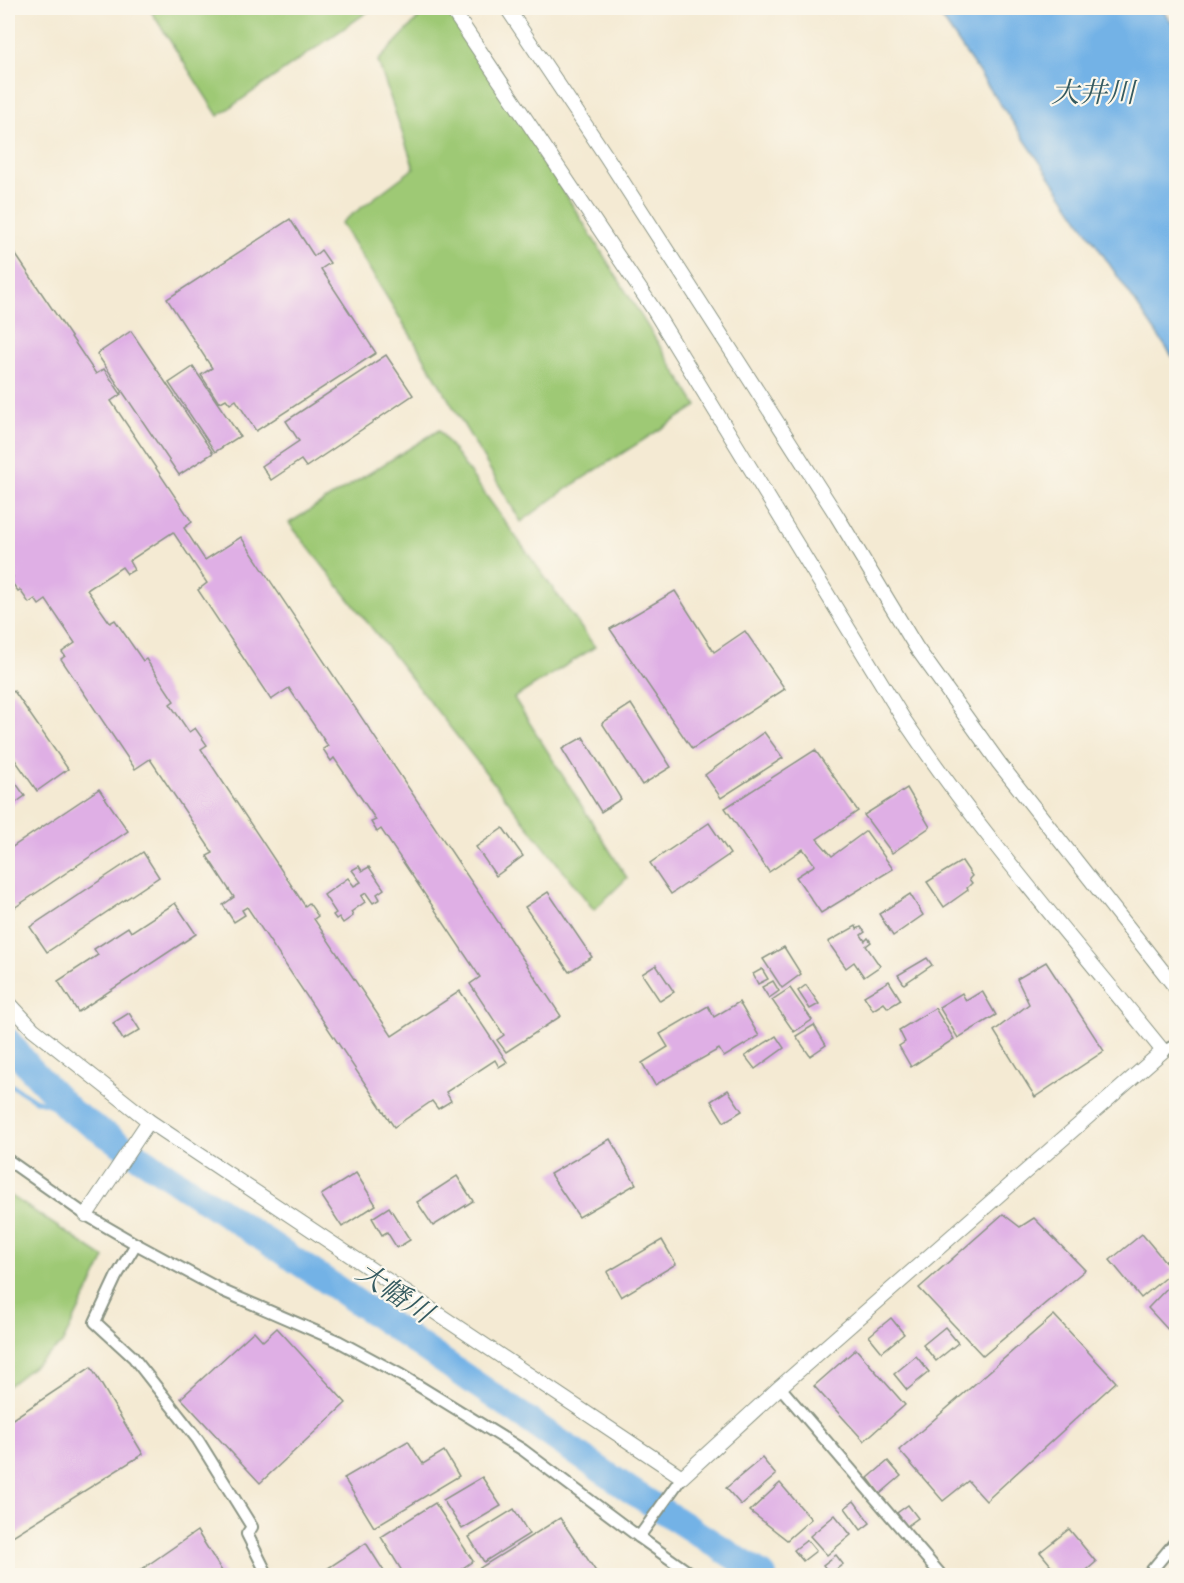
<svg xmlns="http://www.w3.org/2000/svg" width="1184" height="1583" viewBox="0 0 1184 1583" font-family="'EB Garamond','Noto Serif JP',serif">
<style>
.green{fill:#9ec975;stroke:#5e8354;stroke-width:1.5}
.water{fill:#73b2e6;stroke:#49788d;stroke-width:1.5}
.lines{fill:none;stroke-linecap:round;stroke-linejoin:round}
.stream{stroke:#73b2e6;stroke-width:4.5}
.river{stroke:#73b2e6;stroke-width:26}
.building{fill:#dfafe5}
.minor-casing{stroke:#8a9484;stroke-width:14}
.tertiary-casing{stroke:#8a9484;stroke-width:16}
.minor{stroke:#fff;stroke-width:10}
.tertiary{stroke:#fff;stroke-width:14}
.labels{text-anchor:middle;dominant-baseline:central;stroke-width:4.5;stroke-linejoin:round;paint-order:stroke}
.water-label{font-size:28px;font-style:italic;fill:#345a60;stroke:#fbf7ec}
</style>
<rect width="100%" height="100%" fill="#fbf7ec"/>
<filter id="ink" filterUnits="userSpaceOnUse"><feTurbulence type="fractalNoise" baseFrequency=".0167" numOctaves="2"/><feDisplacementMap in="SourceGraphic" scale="12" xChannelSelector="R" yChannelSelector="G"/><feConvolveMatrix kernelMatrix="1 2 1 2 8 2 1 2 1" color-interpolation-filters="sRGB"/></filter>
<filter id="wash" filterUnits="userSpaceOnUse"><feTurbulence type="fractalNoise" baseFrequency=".008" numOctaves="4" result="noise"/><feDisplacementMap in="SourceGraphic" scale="24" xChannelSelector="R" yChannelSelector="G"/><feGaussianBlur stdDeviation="1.35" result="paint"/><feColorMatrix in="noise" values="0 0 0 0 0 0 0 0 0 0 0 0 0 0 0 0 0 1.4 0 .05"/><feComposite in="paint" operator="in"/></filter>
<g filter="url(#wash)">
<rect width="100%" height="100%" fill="#f4ead3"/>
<g class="green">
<path d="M149,8H373L218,116Z"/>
<path d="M428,8H450L697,406L569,487L521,522L413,339L341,223L414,168L378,61Z"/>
<path d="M439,430L595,647L514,698L627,878L594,910L289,523Z"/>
<path d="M8,1194L105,1258L62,1344L8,1386Z"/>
</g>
<path class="water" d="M935,8H1161L1176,28V362Z"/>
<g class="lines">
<path class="stream" d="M8,1083L35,1100L72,1112"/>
<path class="river" d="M8,1041L30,1068L72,1112L325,1280L630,1490L764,1576"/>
</g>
<g id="blocks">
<g class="building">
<path d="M290,219L314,256L321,250L330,263L321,269L376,353L256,431L236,400L230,404L226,399L219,403L201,375L212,368L167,299Z"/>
<path d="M14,252L96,374L104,369L121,394L111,401L192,522L184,528L205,560L241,537L561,1016L506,1052L497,1040L504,1035L470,984L480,977L381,829L377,832L371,822L376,820L334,758L331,761L323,749L328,746L289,688L271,700L198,590L207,583L173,532L129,561L134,570L127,574L122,567L87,590L110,623L115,620L143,661L146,659L174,701L170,704L189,732L195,728L207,745L201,749L305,906L309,903L318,916L314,919L392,1036L460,991L507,1062L499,1067L495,1060L446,1092L451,1101L438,1109L432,1101L394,1127L247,907L242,910L245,915L234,922L223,905L234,897L207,856L213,853L150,759L135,769L61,659L65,656L62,652L75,643L46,600L39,605L35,599L29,603L20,590L18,591L9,579L13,577L8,568V256Z"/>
<path d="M131,331L213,453L179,475L97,354Z"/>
<path d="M386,355L413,395L306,467L301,460L271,480L262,466L299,441L286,421Z"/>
<path d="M193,367L240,436L215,452L169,383Z"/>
<path d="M675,591L714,652L745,631L785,689L692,749L610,629Z"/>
<path d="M14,691L68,769L37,791L8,750V696Z"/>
<path d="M631,704L671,767L642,785L602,723Z"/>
<path d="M764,732L783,758L721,798L705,775Z"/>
<path d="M583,737L621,799L601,812L562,749Z"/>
<path d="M815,750L858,811L817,839L832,856L866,831L893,869L821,913L796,877L815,865L803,849L769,872L725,808Z"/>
<path d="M8,772L25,796L8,808Z"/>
<path d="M907,788L930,827L892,853L864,815Z"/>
<path d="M99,789L128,831L14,908L8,898V850Z"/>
<path d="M709,823L730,854L671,894L650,863Z"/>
<path d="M503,828L523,856L496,876L476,847Z"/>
<path d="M143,852L159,877L47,952L30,927Z"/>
<path d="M962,861L972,876L969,879L972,883L967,888L968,890L944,907L927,882Z"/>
<path d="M359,866L362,871L369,867L384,889L377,894L380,899L373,903L366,893L361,896L365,902L351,912L353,916L343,923L339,917L336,919L333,915L336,913L324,895L348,878L354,886L361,882L352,870Z"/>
<path d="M548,892L592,957L569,972L525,907Z"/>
<path d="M910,894L923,915L893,936L879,914Z"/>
<path d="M175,903L196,934L78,1012L58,981L98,955L94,949L128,927L131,932Z"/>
<path d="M856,926L857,929L861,927L865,932L861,935L865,941L868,938L871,942L866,946L880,966L864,977L854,962L846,968L828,942Z"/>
<path d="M784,947L801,974L782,988L763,959Z"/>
<path d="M927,958L932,965L904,984L898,975Z"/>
<path d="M1046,962L1104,1051L1035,1097L994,1031L1029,1004L1017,979Z"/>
<path d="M656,965L674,992L660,1001L642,974Z"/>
<path d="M762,969L768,979L758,984L753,974Z"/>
<path d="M773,981L779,991L769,998L762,987Z"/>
<path d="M889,981L901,1000L888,1008L884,1003L873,1010L864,996Z"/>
<path d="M806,985L819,1004L810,1009L798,991Z"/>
<path d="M790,988L812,1020L794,1032L772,1000Z"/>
<path d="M982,991L996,1015L958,1038L939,1007L962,993L966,1001Z"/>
<path d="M739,1002L759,1036L724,1057L719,1049L655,1085L642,1063L668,1047L660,1034L708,1006L714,1017Z"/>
<path d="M935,1008L954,1039L911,1067L899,1046L905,1042L899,1030Z"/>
<path d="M129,1013L140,1030L123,1040L113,1023Z"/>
<path d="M814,1025L826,1045L810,1056L796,1036Z"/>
<path d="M776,1036L784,1048L755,1069L745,1056Z"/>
<path d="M728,1090L742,1111L724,1122L711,1101Z"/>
<path d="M610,1139L636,1184L579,1217L550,1174Z"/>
<path d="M356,1173L376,1205L342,1227L321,1195Z"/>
<path d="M457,1176L473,1201L433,1226L417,1202Z"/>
<path d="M389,1207L410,1240L397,1248L387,1232L382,1235L372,1218Z"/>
<path d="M1003,1214L1020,1227L1034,1218L1085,1270L983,1356L919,1288Z"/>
<path d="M1142,1234L1173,1271L1141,1298L1110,1260Z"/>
<path d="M662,1240L676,1264L621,1297L607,1272Z"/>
<path d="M1174,1281L1176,1284V1328L1171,1333L1148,1308Z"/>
<path d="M1054,1315L1116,1382L986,1501L968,1481L943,1501L899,1450Z"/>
<path d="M891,1318L904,1334L882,1352L869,1336Z"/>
<path d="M945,1327L958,1343L936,1361L923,1345Z"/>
<path d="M277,1328L346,1403L260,1483L181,1398L254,1331L263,1341Z"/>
<path d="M856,1349L905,1405L864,1441L814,1386Z"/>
<path d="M916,1356L929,1372L907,1390L894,1374Z"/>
<path d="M91,1367L143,1454L8,1539V1422Z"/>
<path d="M408,1441L423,1464L444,1451L459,1476L374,1527L344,1478Z"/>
<path d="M762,1458L776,1475L741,1505L726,1488Z"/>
<path d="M888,1461L901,1476L880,1494L868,1478Z"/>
<path d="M482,1477L501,1506L462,1529L443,1500Z"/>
<path d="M780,1483L811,1519L787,1540L750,1511Z"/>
<path d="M854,1501L870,1523L861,1530L845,1508Z"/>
<path d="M435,1503L473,1561L451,1576H405L381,1537Z"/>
<path d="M908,1505L918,1518L907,1526L897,1513Z"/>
<path d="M514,1509L529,1534L484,1562L469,1537Z"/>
<path d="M835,1515L851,1535L827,1555L810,1536Z"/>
<path d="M560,1518L599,1576H467Z"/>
<path d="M1069,1529L1096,1562L1080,1576H1060L1040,1552Z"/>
<path d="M197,1531L225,1576H132Z"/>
<path d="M807,1540L816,1551L803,1561L794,1550Z"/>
<path d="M366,1543L387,1576H316Z"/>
<path d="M836,1555L843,1564L830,1574L823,1565Z"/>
</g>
</g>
</g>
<g filter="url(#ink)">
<use href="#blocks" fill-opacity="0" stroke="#8a9484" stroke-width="1.5"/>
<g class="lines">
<defs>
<g id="minor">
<path d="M1163,1051L1176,1045"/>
<path d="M8,1160L86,1215L136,1244L223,1291L338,1341L401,1375L523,1450L639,1537L694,1576"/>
<path d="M136,1244L116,1277L95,1322L133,1357L198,1440L252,1527L247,1534L268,1576"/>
<path d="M780,1387L942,1576"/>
<path d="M639,1537L682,1477"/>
<path d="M1147,1576L1176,1541"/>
</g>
<g id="tertiary">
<path d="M507,8L606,156L738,361L837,516L916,647L999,763L1176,988"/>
<path d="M8,1002L33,1029L149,1121L682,1477L780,1387L1163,1051C1075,942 982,836 904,720L652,307L451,8"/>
<path d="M86,1215L149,1121"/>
<path d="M8,1572L10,1576"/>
</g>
</defs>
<use href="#minor" class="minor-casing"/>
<use href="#tertiary" class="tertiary-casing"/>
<use href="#minor" class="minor"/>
<use href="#tertiary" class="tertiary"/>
</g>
</g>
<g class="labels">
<g class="water-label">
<text x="1093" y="92">大井川</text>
<text transform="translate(395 1292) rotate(34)">大幡川</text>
</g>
</g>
<rect width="1184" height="1583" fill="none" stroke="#fbf7ec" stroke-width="30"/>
</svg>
